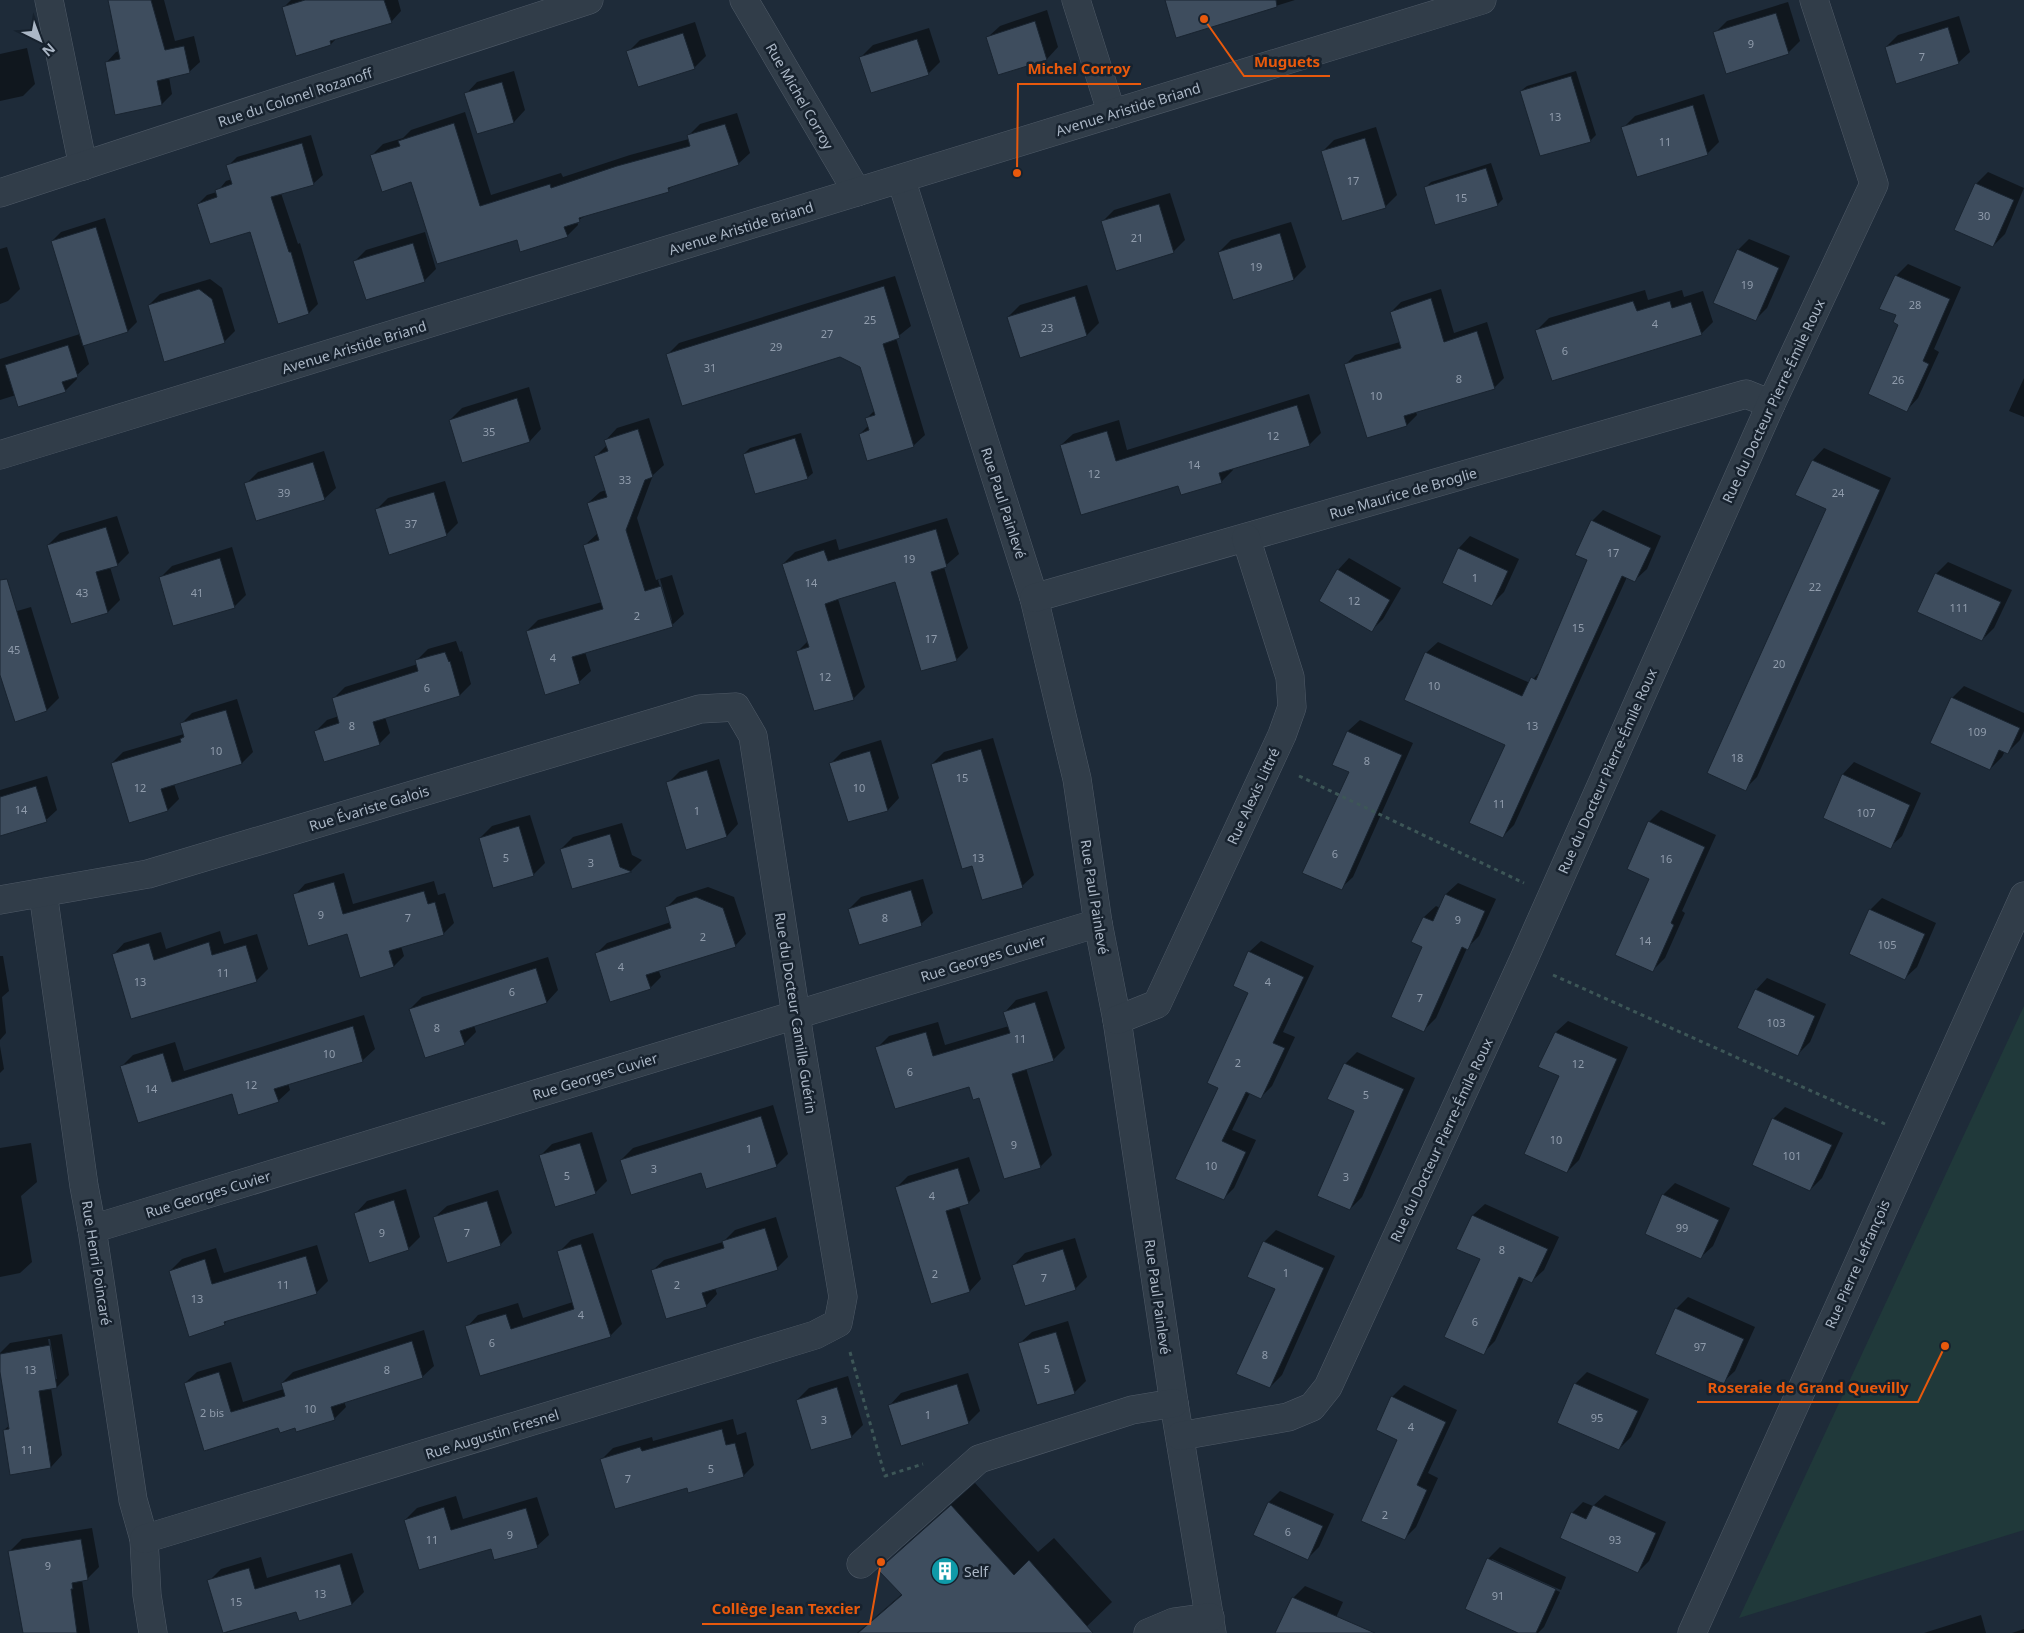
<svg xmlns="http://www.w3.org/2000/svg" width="2024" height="1633" viewBox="0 0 2024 1633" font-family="'Noto Sans',sans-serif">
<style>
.green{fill:#20393a}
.shadow{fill:#0007;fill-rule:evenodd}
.building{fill:#3e4d5e;stroke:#192430}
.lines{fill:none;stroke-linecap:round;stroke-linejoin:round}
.minor-casing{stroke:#4f5a67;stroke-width:29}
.path{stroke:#3d5657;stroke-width:3;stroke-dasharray:4 4;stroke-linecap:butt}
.minor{stroke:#313d49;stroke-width:28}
.labels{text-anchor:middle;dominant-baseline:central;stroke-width:5;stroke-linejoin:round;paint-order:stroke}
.number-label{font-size:11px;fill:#909cac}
.street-label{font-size:14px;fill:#abb7c6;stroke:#17222e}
.poi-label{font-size:14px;fill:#abb7c6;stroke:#17222e;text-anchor:start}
.leader{fill:none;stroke:#e8590c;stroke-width:2}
.callout-dot{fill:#e8590c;stroke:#17222e;stroke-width:2}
.callout-label{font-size:15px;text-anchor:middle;font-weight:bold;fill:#e8590c;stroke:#17222e;stroke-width:5;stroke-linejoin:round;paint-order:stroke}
</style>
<rect width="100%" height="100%" fill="#1e2b39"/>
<path class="green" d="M2024,1006V1530L1739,1618Z"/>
<g class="shadow">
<path d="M110,0H164L175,41L194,36L200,62L189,72L169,77L172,94L162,104L106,63L116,52L120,51Z"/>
<path d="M291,0H398L401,11L391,22L337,38L331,44L283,8Z"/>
<path d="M1166,0H1295L1177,36Z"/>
<path d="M1788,2L1800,41L1788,53L1715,33L1727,21Z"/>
<path d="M1047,10L1058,47L1047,59L988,37L1000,26Z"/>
<path d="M1959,16L1970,52L1958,63L1886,47L1898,35Z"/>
<path d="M695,22L706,56L694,68L628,52L640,40Z"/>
<path d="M929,28L940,62L928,74L861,57L873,45Z"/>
<path d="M27,48L35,84L23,96L0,101V54Z"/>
<path d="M514,71L525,110L514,122L466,94L477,82Z"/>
<path d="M1576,71L1596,135L1590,141L1521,91L1527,86Z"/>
<path d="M1704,94L1719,142L1707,154L1623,128L1635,116Z"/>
<path d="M465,112L491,195L561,173L563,177L630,155L689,139L688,136L700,124L737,113L750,153L738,164L673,185L668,190L585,216L577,221L578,225L567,236L518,239L412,181L372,155L383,144L403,138L411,130Z"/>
<path d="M1376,127L1397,195L1385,207L1322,152L1334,140Z"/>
<path d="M311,135L323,175L314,183L281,193L298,244L300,243L318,304L309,313L251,231L198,204L207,195L217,192L226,181L232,179L228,166L237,157Z"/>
<path d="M1491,163L1503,199L1497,205L1425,188L1431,182Z"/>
<path d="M1988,172L2024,188L2005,234L1993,246L1976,184Z"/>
<path d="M1170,193L1185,240L1173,252L1102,222L1114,210Z"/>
<path d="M105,218L137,322L128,331L83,344L89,364L76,376L77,379L65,391L16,395L0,400V359L80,334L52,241L61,232Z"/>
<path d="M1291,222L1306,267L1294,279L1234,298L1219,252L1231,240Z"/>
<path d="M425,232L436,269L424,281L355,261L366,250Z"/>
<path d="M1749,239L1790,256L1767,308L1755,320L1738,250Z"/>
<path d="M7,247L20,289L8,301L0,304V249Z"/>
<path d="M1908,264L1961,287L1934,349L1939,352L1918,398L1907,410L1896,276Z"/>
<path d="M895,276L911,326L896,338L925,435L913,446L860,434L869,425L867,418L875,410L861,366L840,356L668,354L679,343Z"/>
<path d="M210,279L222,288L235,331L224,342L149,305L160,294Z"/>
<path d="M1087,285L1099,323L1087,335L1008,317L1020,305Z"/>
<path d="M1441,289L1454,333L1487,322L1504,378L1494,388L1416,412L1417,415L1407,425L1368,436L1345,365L1355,355L1400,342L1391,312L1401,302Z"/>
<path d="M1645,290L1648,300L1682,290L1684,297L1703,291L1713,322L1701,334L1537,330L1549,318Z"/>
<path d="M2024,378V417L2009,411Z"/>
<path d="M529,387L541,429L530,441L450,420L462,408Z"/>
<path d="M1309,394L1321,433L1309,445L1232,468L1233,470L1221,482L1179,484L1061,445L1073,434L1119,420L1127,450Z"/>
<path d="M649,418L664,465L653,475L637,518L656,580L672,575L684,614L672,625L585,652L591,671L579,682L527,631L538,620L602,602L584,546L598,533L588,503L600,492L606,490L596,456L607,445L606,440L617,428ZM660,579L672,620H670L658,580Z"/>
<path d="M801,433L813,473L807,478L744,454L750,448Z"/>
<path d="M1824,448L1891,478L1757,777L1745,789L1828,509L1797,495L1813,460Z"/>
<path d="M324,451L336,488L324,499L246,484L258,472Z"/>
<path d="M445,481L458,523L446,535L376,510L388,498Z"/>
<path d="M1603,510L1661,536L1647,569L1635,580L1627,577L1514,825L1503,836L1506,744L1426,653L1438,642L1530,683L1542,669L1588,560L1592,521Z"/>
<path d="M117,516L129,553L117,565L110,567L120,600L108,612L72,622L48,545L60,533Z"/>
<path d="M947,518L959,554L944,567L968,648L956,660L896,581L838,599L865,687L853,699L797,652L808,641L783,564L795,552L836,539L839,550Z"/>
<path d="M1470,536L1519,559L1504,592L1492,604L1443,582L1459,548Z"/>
<path d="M232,547L246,595L235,606L160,578L172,566Z"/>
<path d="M1349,558L1401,588L1383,619L1372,630L1338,570Z"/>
<path d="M1948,562L2012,590L1994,628L1982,640L1936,574Z"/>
<path d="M31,607L59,698L47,710L15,720L0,672V616Z"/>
<path d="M456,641L460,652L462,651L471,684L460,695L385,717L390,733L379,744L316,731L327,720L339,716L334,698L345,687L418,664L417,660L428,649Z"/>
<path d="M1964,686L2024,713V731L2020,740L2008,752L2005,751L2002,757L1990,769L1952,698Z"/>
<path d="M237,699L253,752L242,763L174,784L179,799L168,810L112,763L123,752L184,734L181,724L192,713Z"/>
<path d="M1360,720L1413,743L1353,877L1341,888L1350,772L1334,764L1348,731Z"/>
<path d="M993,738L1034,875L1022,886L973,864L932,764L944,752Z"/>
<path d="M881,740L899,798L888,810L831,763L842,752Z"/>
<path d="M719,759L738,824L727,836L668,783L680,771Z"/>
<path d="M1854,762L1921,793L1902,836L1890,847L1824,817L1843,774Z"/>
<path d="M47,776L57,810L46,820L0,834V790Z"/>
<path d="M1661,810L1716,835L1682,911L1685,913L1665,958L1653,970L1649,822Z"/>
<path d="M530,815L545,863L533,875L480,838L492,826Z"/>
<path d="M622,823L632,855L642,860L631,871L573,888L561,849L573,837Z"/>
<path d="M344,873L353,904L434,881L438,895L445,893L454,923L443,934L401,946L404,956L394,966L361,976L348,932L295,895L305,884Z"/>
<path d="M923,879L933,913L921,924L849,909L861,897Z"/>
<path d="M1458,883L1496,899L1479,936L1467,948L1436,1018L1424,1030L1423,947L1413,942L1424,917L1436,906L1440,908L1446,894Z"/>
<path d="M708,887L734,897L746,934L735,946L658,969L661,977L650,988L596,954L607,943L671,922L666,908L677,897Z"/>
<path d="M1882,898L1936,923L1917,967L1905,978L1870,910Z"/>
<path d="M220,931L224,944L257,934L268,969L256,981L113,955L124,943L161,932L166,949Z"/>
<path d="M1261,941L1314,966L1283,1032L1295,1037L1272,1086L1261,1097L1250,1093L1232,1130L1256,1140L1234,1188L1223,1199L1219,1088L1250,992L1249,952Z"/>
<path d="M0,956H3L9,991L2,997L6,1033L0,1040Z"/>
<path d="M548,957L558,990L547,1002L474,1025L476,1032L464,1044L410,1009L422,997Z"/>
<path d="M1767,978L1826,1004L1810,1042L1798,1054L1756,990Z"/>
<path d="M1047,991L1065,1048L1053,1060L1026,1068L1052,1155L1040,1167L970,1086L877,1048L889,1036L938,1022L945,1045L1009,1026L1005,1012L1016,1000Z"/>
<path d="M364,1015L375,1049L363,1060L288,1083L290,1090L278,1101L233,1092L139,1122L122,1066L133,1055L175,1042L184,1071Z"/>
<path d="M1568,1021L1628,1047L1579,1160L1567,1172L1560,1075L1540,1066L1556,1032Z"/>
<path d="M0,1046L4,1069L0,1073Z"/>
<path d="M1357,1052L1415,1078L1362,1197L1350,1209L1356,1110L1345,1064Z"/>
<path d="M773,1105L788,1154L776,1166L702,1172L621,1160L633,1148Z"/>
<path d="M1785,1107L1843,1133L1822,1178L1810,1190L1773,1119Z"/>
<path d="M592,1132L607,1181L595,1193L540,1156L552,1144Z"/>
<path d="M31,1143L37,1182L21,1196L32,1262L20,1273L0,1277V1148Z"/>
<path d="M969,1157L980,1191L968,1203L959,1206L981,1279L970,1291L896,1188L908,1176Z"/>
<path d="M1675,1183L1730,1208L1713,1246L1701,1257L1663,1195Z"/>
<path d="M406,1189L420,1237L408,1249L356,1213L367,1201Z"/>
<path d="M498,1190L512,1233L500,1245L435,1217L447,1206Z"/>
<path d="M1485,1204L1559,1237L1544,1270L1532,1281L1524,1278L1495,1341L1483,1353L1481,1259L1458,1248L1473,1215Z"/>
<path d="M776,1217L788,1257L777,1268L715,1288L717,1294L706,1306L652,1271L664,1260L723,1242L735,1230Z"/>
<path d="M1276,1230L1335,1256L1282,1375L1270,1387L1277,1288L1264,1242Z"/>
<path d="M593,1233L622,1324L610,1336L467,1327L478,1315L518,1303L523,1318L573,1302L559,1252L571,1240Z"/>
<path d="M1075,1238L1087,1277L1075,1289L1014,1265L1025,1253Z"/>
<path d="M317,1245L328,1281L316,1293L229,1319L224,1324L170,1271L182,1259L216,1248L224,1273Z"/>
<path d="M1688,1297L1755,1327L1735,1371L1723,1382L1676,1309Z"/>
<path d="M1068,1321L1086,1381L1074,1393L1020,1343L1032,1332Z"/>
<path d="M424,1330L434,1366L422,1377L344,1401L346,1407L334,1419L296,1427H279L205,1449L185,1383L197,1372L231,1362L243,1402L284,1389L282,1383L293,1372Z"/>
<path d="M62,1334L69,1375L57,1387L51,1388L62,1455L51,1467L4,1430L10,1425L0,1353L10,1343ZM48,1339H50L57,1379H55Z"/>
<path d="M1587,1372L1649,1399L1631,1437L1619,1449L1558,1422L1575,1384Z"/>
<path d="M968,1373L980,1411L968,1423L890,1405L901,1393Z"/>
<path d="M848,1376L863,1425L851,1437L797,1400L809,1388Z"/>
<path d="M1404,1385L1457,1410L1428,1473L1438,1478L1416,1527L1404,1539L1398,1440L1392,1397Z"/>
<path d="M733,1419L737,1435L746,1432L754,1465L743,1476L687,1486L602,1459L613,1448L652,1437L653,1441Z"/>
<path d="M975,1483L1038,1552L1054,1538L1112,1602L1080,1633H857L902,1594L880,1570L903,1547Z"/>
<path d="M1280,1491L1334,1514L1319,1547L1308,1558L1269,1502Z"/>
<path d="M1605,1495L1666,1522L1649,1561L1638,1572L1572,1513L1583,1502L1593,1506Z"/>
<path d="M456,1496L463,1519L537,1497L549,1535L537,1546L492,1548L405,1520L417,1508Z"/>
<path d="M92,1528L99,1567L87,1579L82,1580L90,1633H34L10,1551L22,1539Z"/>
<path d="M1500,1547L1566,1577L1561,1590L1492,1559V1561L1560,1592L1544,1627L1538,1633H1521L1488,1559Z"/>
<path d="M352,1553L364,1592L352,1604L300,1620L297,1610L225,1633L209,1581L221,1569L261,1557L267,1578Z"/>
<path d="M1305,1586L1343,1602L1329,1633H1277L1293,1598Z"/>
<path d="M1981,1615L1986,1633H1924Z"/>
<path d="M2024,1629V1633H2012Z"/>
</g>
<g class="building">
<path d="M108,0H151L165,50L184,46L190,73L157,81L162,105L115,115L105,62L120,59Z"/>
<path d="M305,0H384L392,23L330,41L331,45L296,56L282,7Z"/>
<path d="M1165,0H1276L1277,7L1176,38Z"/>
<path d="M1776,13L1789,54L1726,74L1713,32Z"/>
<path d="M1035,21L1047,60L998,75L986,37Z"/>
<path d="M1948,27L1959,64L1896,84L1885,47Z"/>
<path d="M683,33L695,69L638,87L626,51Z"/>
<path d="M917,39L929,75L871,93L859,57Z"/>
<path d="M1571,76L1591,142L1540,156L1520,91Z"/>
<path d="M502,82L514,123L477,134L464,93Z"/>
<path d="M1693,105L1708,155L1637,177L1621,127Z"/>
<path d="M454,123L480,206L550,184L551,188L617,166L690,146L687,135L725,124L739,165L668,188L669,192L579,218L580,222L564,227L568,237L520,252L517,240L437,264L411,182L382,192L370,155L400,146L398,141Z"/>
<path d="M1365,138L1386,208L1342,221L1321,151Z"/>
<path d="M302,143L314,185L271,197L289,252H291L309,314L278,324L250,232L210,244L197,204L217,197L215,190L232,184L226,165Z"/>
<path d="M1486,168L1498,206L1435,225L1424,187Z"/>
<path d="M1975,183L2014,200L1993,247L1954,230Z"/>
<path d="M1159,204L1174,253L1116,271L1101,221Z"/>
<path d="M96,227L128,332L83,346L51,241Z"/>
<path d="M1280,233L1294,280L1233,300L1218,252Z"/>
<path d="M413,243L425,282L366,300L353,261Z"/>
<path d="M1737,249L1779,268L1756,321L1713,303Z"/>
<path d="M1895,275L1950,299L1923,361L1929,364L1907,412L1868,394L1898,325L1893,322L1896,315L1879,309Z"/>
<path d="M884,286L900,338L883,344L914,447L867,461L859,434L869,430L865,418L875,415L860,367L840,357L682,406L666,354Z"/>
<path d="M199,289L212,299L225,343L164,362L148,305Z"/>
<path d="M1075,296L1087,336L1020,358L1007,317Z"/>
<path d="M1431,298L1444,342L1477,331L1495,389L1404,416L1407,426L1367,438L1344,364L1401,348L1390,312Z"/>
<path d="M1633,301L1637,311L1670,301L1672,308L1691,302L1702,335L1552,381L1535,330Z"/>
<path d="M68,345L78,377L62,382L66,392L18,407L5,365Z"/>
<path d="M517,398L530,442L462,463L449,420Z"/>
<path d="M1297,405L1310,446L1219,473L1222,483L1181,495L1178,486L1081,515L1060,445L1107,431L1116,461Z"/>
<path d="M638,429L653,477L645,480L626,530L645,591L661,586L673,627L572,657L580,684L545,695L526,631L603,609L583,545L599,540L587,503L607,497L594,456L608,451L604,440Z"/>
<path d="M795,438L808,479L755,494L743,454Z"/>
<path d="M1812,460L1880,490L1746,791L1707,773L1826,509L1795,495Z"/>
<path d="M313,462L325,500L256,521L244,483Z"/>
<path d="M434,492L447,536L389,555L375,509Z"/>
<path d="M1591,520L1651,548L1635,582L1622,576L1503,838L1469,823L1505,745L1404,700L1425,652L1522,696L1531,677L1536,680L1587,560L1575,555Z"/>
<path d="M106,527L118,566L96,572L108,613L71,624L47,545Z"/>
<path d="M936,529L947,567L931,572L957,661L921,671L895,582L839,599L825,604L854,700L814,711L796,651L809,647L782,564L824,550L828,561Z"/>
<path d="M1458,548L1508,571L1492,606L1442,583Z"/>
<path d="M220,558L235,608L173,626L159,577Z"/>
<path d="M1337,569L1390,600L1372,632L1319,601Z"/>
<path d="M1935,573L2001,602L1982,641L1917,612Z"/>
<path d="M7,579L47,711L15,722L0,675V580Z"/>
<path d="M445,652L449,662L450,661L460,696L373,722L380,745L324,762L314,731L339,723L332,698L418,671L415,660Z"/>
<path d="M1951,697L2020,728L2008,754L1999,750L1990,770L1930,743Z"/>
<path d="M226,710L242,764L161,789L168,811L129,823L111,763L181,742L180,739L184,737L180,723Z"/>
<path d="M1347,731L1402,755L1342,890L1302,873L1349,772L1332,765Z"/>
<path d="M981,749L1023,888L982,900L972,866L962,869L931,764Z"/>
<path d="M870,751L888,811L848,822L829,763Z"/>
<path d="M707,770L727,837L686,850L666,782Z"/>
<path d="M1842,774L1910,805L1891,849L1823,818Z"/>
<path d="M36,786L47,822L0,836V797Z"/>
<path d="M1648,821L1705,847L1671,923L1674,925L1653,972L1615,955L1649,879L1627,869Z"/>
<path d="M519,826L534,876L493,888L479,838Z"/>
<path d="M610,834L620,867L632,872L572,889L560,849Z"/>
<path d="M334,882L343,914L424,891L428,904L435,902L444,935L389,951L394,967L360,978L347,934L308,946L293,894Z"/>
<path d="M911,890L922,926L859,945L848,909Z"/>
<path d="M1445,894L1485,911L1468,950L1462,947L1424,1032L1391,1017L1422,947L1411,942L1423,917L1433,921Z"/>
<path d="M696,897L723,908L736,947L646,975L651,989L610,1002L595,953L671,928L665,907Z"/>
<path d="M1869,909L1925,934L1905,980L1849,954Z"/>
<path d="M209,942L212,955L246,945L257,982L131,1019L112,954L149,943L154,960Z"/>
<path d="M1248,951L1304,977L1273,1043L1285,1048L1261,1099L1246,1092L1222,1141L1246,1152L1224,1200L1175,1179L1218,1088L1207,1083L1248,993L1233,986Z"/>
<path d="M536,968L547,1003L460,1031L465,1045L425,1058L409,1009Z"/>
<path d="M1755,989L1815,1016L1798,1056L1737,1028Z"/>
<path d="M1035,1002L1054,1061L1012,1074L1041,1168L1004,1179L979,1098L973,1100L969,1087L895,1109L875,1047L926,1032L933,1056L1010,1033L1003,1012Z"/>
<path d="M353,1026L363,1062L274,1089L279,1102L238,1115L232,1094L138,1123L120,1066L163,1053L172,1082Z"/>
<path d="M1555,1032L1617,1059L1567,1173L1524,1154L1559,1076L1538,1067Z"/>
<path d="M1344,1063L1404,1089L1350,1210L1317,1196L1354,1111L1327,1099Z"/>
<path d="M761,1116L777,1167L706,1189L701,1173L631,1195L620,1160Z"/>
<path d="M1772,1118L1832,1145L1810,1191L1752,1165Z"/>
<path d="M580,1143L596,1194L555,1207L539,1155Z"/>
<path d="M958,1168L969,1204L946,1211L970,1292L931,1304L895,1187Z"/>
<path d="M1662,1194L1719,1220L1701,1259L1645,1234Z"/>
<path d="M394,1200L409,1250L369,1263L354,1213Z"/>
<path d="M487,1201L501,1246L447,1263L433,1217Z"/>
<path d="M1472,1215L1548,1249L1532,1283L1519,1277L1484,1355L1444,1337L1480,1259L1456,1249Z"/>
<path d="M765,1228L778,1270L702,1293L707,1307L666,1319L651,1270L724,1248L722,1241Z"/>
<path d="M1263,1241L1324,1268L1270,1388L1236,1374L1275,1289L1247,1277Z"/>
<path d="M581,1244L611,1337L480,1376L465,1326L506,1314L511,1329L574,1309L557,1251Z"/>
<path d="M1063,1249L1076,1290L1025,1306L1012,1265Z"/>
<path d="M306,1256L317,1294L224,1322L225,1325L189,1337L169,1271L205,1259L212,1284Z"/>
<path d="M1675,1308L1744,1339L1724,1384L1655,1354Z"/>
<path d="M1056,1332L1075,1394L1037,1405L1018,1343Z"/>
<path d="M412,1341L423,1378L331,1407L335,1420L296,1432L295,1428L280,1433L278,1428L204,1451L184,1383L219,1372L231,1412L285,1396L281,1383Z"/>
<path d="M50,1345L57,1388L39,1391L51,1468L10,1475L3,1430L9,1429L0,1372V1354Z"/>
<path d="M1574,1383L1638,1411L1619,1450L1557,1423Z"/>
<path d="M957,1384L969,1424L901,1446L888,1405Z"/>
<path d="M837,1387L852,1438L811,1450L796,1400Z"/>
<path d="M1391,1396L1446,1422L1417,1485L1427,1490L1405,1540L1361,1521L1397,1440L1376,1430Z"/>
<path d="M722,1429L726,1445L735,1443L744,1477L688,1493L687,1488L615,1509L600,1459L640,1447L642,1451Z"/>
<path d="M1268,1502L1323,1526L1308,1560L1253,1535Z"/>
<path d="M951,1505L1014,1575L1029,1560L1093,1633H858L902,1595L878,1570Z"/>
<path d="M1593,1505L1656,1533L1638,1573L1560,1538L1571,1512L1586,1519Z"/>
<path d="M444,1507L451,1530L526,1508L538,1548L494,1560L491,1549L419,1570L404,1520Z"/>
<path d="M81,1539L88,1580L72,1583L73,1589H71L77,1633H23L8,1551Z"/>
<path d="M1487,1558L1556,1589L1536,1633H1518L1465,1609Z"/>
<path d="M340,1564L352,1605L299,1621L296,1612L223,1633L207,1580L249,1568L255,1589Z"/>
<path d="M1292,1597L1375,1633H1275Z"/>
</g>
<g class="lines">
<defs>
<g id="minor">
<path d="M49,0L83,166"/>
<path d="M744,0L857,192"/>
<path d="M1076,0L1112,114"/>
<path d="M901,179L1034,598L1077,779L1098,923L1117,1020L1174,1403L1212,1633"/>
<path d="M0,193L589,0"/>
<path d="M0,455L1482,0"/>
<path d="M1034,598L1746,394L1771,404"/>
<path d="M43,893L84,1186L92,1229L133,1500L144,1539L147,1595L153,1633"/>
<path d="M0,900L148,874L700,709L736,707L753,736L800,1041L843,1297L838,1323L815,1335L144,1539"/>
<path d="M1117,1020L1157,1004L1282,735L1292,707L1290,677L1246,538"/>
<path d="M92,1229L1098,923"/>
<path d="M1180,1436L1288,1417L1312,1407L1328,1387L1523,961L1771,404L1874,184L1814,0"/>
<path d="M861,1564L979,1459L1132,1410L1174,1403"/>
<path d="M1148,1633L1174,1622L1210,1617"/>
<path d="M1692,1633L2024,896"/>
</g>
</defs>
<use href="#minor" class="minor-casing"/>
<g class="path">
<path d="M1299,776L1524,883"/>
<path d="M1553,975L1885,1124"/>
<path d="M850,1352L885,1476L923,1464"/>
</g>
<use href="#minor" class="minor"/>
</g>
<defs>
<symbol id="building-disc" viewBox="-11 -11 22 22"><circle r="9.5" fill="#0f9aa8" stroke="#17222e"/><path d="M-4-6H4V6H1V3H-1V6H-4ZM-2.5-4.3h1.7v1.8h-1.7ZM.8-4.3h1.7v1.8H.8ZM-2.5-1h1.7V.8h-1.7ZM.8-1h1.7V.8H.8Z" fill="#fff"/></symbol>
</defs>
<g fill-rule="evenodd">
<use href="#building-disc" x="929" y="1555" width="32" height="32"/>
</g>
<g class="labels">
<g class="number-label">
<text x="1751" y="43">9</text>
<text x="1922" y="56">7</text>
<text x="1555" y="116">13</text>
<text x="1665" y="141">11</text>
<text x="1353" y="180">17</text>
<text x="1461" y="197">15</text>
<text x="1984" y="215">30</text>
<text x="1137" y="237">21</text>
<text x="1256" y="266">19</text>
<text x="1747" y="284">19</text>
<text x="1915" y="304">28</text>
<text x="870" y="319">25</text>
<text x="1655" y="323">4</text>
<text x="1047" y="327">23</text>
<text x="827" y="333">27</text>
<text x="776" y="346">29</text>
<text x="1565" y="350">6</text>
<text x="710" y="367">31</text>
<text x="1459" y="378">8</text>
<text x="1898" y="379">26</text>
<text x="1376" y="395">10</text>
<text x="489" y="431">35</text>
<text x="1273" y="435">12</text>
<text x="1194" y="464">14</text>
<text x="1094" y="473">12</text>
<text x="625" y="479">33</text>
<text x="284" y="492">39</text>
<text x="1838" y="492">24</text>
<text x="411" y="523">37</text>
<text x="1613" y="552">17</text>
<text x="909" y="558">19</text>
<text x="1475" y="577">1</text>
<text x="811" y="582">14</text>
<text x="1815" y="586">22</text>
<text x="82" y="592">43</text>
<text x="197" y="592">41</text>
<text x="1354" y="600">12</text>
<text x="1959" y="607">111</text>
<text x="637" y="615">2</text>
<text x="1578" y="627">15</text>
<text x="931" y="638">17</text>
<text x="14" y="649">45</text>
<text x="553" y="657">4</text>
<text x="1779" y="663">20</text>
<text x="825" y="676">12</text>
<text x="1434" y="685">10</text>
<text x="427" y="687">6</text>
<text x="352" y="725">8</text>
<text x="1532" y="725">13</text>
<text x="1977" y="731">109</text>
<text x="216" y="750">10</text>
<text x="1737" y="757">18</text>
<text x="1367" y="760">8</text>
<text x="962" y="777">15</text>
<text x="140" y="787">12</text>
<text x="859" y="787">10</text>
<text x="1499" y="803">11</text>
<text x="21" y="809">14</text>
<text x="697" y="810">1</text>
<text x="1866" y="812">107</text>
<text x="1335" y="853">6</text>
<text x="506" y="857">5</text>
<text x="978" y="857">13</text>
<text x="1666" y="858">16</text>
<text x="591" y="862">3</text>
<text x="321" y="914">9</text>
<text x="408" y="917">7</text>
<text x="885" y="917">8</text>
<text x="1458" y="919">9</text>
<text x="703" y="936">2</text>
<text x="1645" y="940">14</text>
<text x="1887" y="944">105</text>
<text x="621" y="966">4</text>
<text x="223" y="972">11</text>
<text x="140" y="981">13</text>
<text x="1268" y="981">4</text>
<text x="512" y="991">6</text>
<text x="1420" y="997">7</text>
<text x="1776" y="1022">103</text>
<text x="437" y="1027">8</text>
<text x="1020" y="1038">11</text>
<text x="329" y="1053">10</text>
<text x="1238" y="1062">2</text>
<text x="1578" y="1063">12</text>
<text x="910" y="1071">6</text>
<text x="251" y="1084">12</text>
<text x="151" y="1088">14</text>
<text x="1366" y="1094">5</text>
<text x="1556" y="1139">10</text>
<text x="1014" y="1144">9</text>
<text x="749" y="1148">1</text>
<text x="1792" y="1155">101</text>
<text x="1211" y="1165">10</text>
<text x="654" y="1168">3</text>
<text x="567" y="1175">5</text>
<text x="1346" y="1176">3</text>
<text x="932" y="1195">4</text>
<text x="1682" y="1227">99</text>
<text x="382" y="1232">9</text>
<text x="467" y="1232">7</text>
<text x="1502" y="1249">8</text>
<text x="1286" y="1272">1</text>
<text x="935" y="1273">2</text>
<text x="1044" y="1277">7</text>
<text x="283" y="1284">11</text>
<text x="677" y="1284">2</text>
<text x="197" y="1298">13</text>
<text x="581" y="1314">4</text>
<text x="1475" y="1321">6</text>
<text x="492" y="1342">6</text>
<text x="1700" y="1346">97</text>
<text x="1265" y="1354">8</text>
<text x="1047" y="1368">5</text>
<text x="30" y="1369">13</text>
<text x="387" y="1369">8</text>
<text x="310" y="1408">10</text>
<text x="212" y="1412">2 bis</text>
<text x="928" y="1414">1</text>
<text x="1597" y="1417">95</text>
<text x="824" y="1419">3</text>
<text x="1411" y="1426">4</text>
<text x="27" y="1449">11</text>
<text x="711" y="1468">5</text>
<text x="628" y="1478">7</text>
<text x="1385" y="1514">2</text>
<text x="1288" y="1531">6</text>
<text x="510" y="1534">9</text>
<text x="432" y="1539">11</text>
<text x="1615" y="1539">93</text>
<text x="48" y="1565">9</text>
<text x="320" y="1593">13</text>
<text x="1498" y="1595">91</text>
<text x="236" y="1601">15</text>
</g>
<g class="street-label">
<text transform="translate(800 96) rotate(60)">Rue Michel Corroy</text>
<text transform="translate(295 97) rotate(-18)">Rue du Colonel Rozanoff</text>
<text transform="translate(1128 109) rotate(-17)">Avenue Aristide Briand</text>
<text transform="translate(741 228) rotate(-17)">Avenue Aristide Briand</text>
<text transform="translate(354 347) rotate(-17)">Avenue Aristide Briand</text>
<text transform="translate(1773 401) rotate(-65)">Rue du Docteur Pierre-Émile Roux</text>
<text transform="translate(1403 493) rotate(-16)">Rue Maurice de Broglie</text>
<text transform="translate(1004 503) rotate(72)">Rue Paul Painlevé</text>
<text transform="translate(1607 771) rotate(-66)">Rue du Docteur Pierre-Émile Roux</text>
<text transform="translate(1253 796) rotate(-65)">Rue Alexis Littré</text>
<text transform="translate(369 808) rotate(-17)">Rue Évariste Galois</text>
<text transform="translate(1095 897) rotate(81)">Rue Paul Painlevé</text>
<text transform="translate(983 958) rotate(-17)">Rue Georges Cuvier</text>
<text transform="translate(796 1013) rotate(81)">Rue du Docteur Camille Guérin</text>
<text transform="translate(595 1076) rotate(-17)">Rue Georges Cuvier</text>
<text transform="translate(1441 1140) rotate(-65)">Rue du Docteur Pierre-Émile Roux</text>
<text transform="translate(208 1194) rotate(-17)">Rue Georges Cuvier</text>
<text transform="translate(97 1263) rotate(81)">Rue Henri Poincaré</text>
<text transform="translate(1857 1264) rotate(-66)">Rue Pierre Lefrançois</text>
<text transform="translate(1158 1297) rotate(82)">Rue Paul Painlevé</text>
<text transform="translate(492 1434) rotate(-17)">Rue Augustin Fresnel</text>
</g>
<g class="poi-label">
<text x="964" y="1571">Self</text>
</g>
</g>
<path class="leader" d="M1204 19L1244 76H1330M1017 173L1018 84H1141M1945 1346L1918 1402H1697M881 1562L870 1624H702"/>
<g class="callout-dot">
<circle cx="1204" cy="19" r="5"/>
<circle cx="1017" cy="173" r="5"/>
<circle cx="1945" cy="1346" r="5"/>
<circle cx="881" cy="1562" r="5"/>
</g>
<g class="callout-label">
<text x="1287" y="67">Muguets</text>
<text x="1079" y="74">Michel Corroy</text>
<text x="1808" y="1393">Roseraie de Grand Quevilly</text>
<text x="786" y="1614">Collège Jean Texcier</text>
</g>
<g transform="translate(40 40) rotate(138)" stroke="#17222e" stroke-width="4" paint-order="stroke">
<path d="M0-4L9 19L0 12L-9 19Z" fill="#abb7c6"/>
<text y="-8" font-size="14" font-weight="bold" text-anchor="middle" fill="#abb7c6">N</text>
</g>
</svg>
